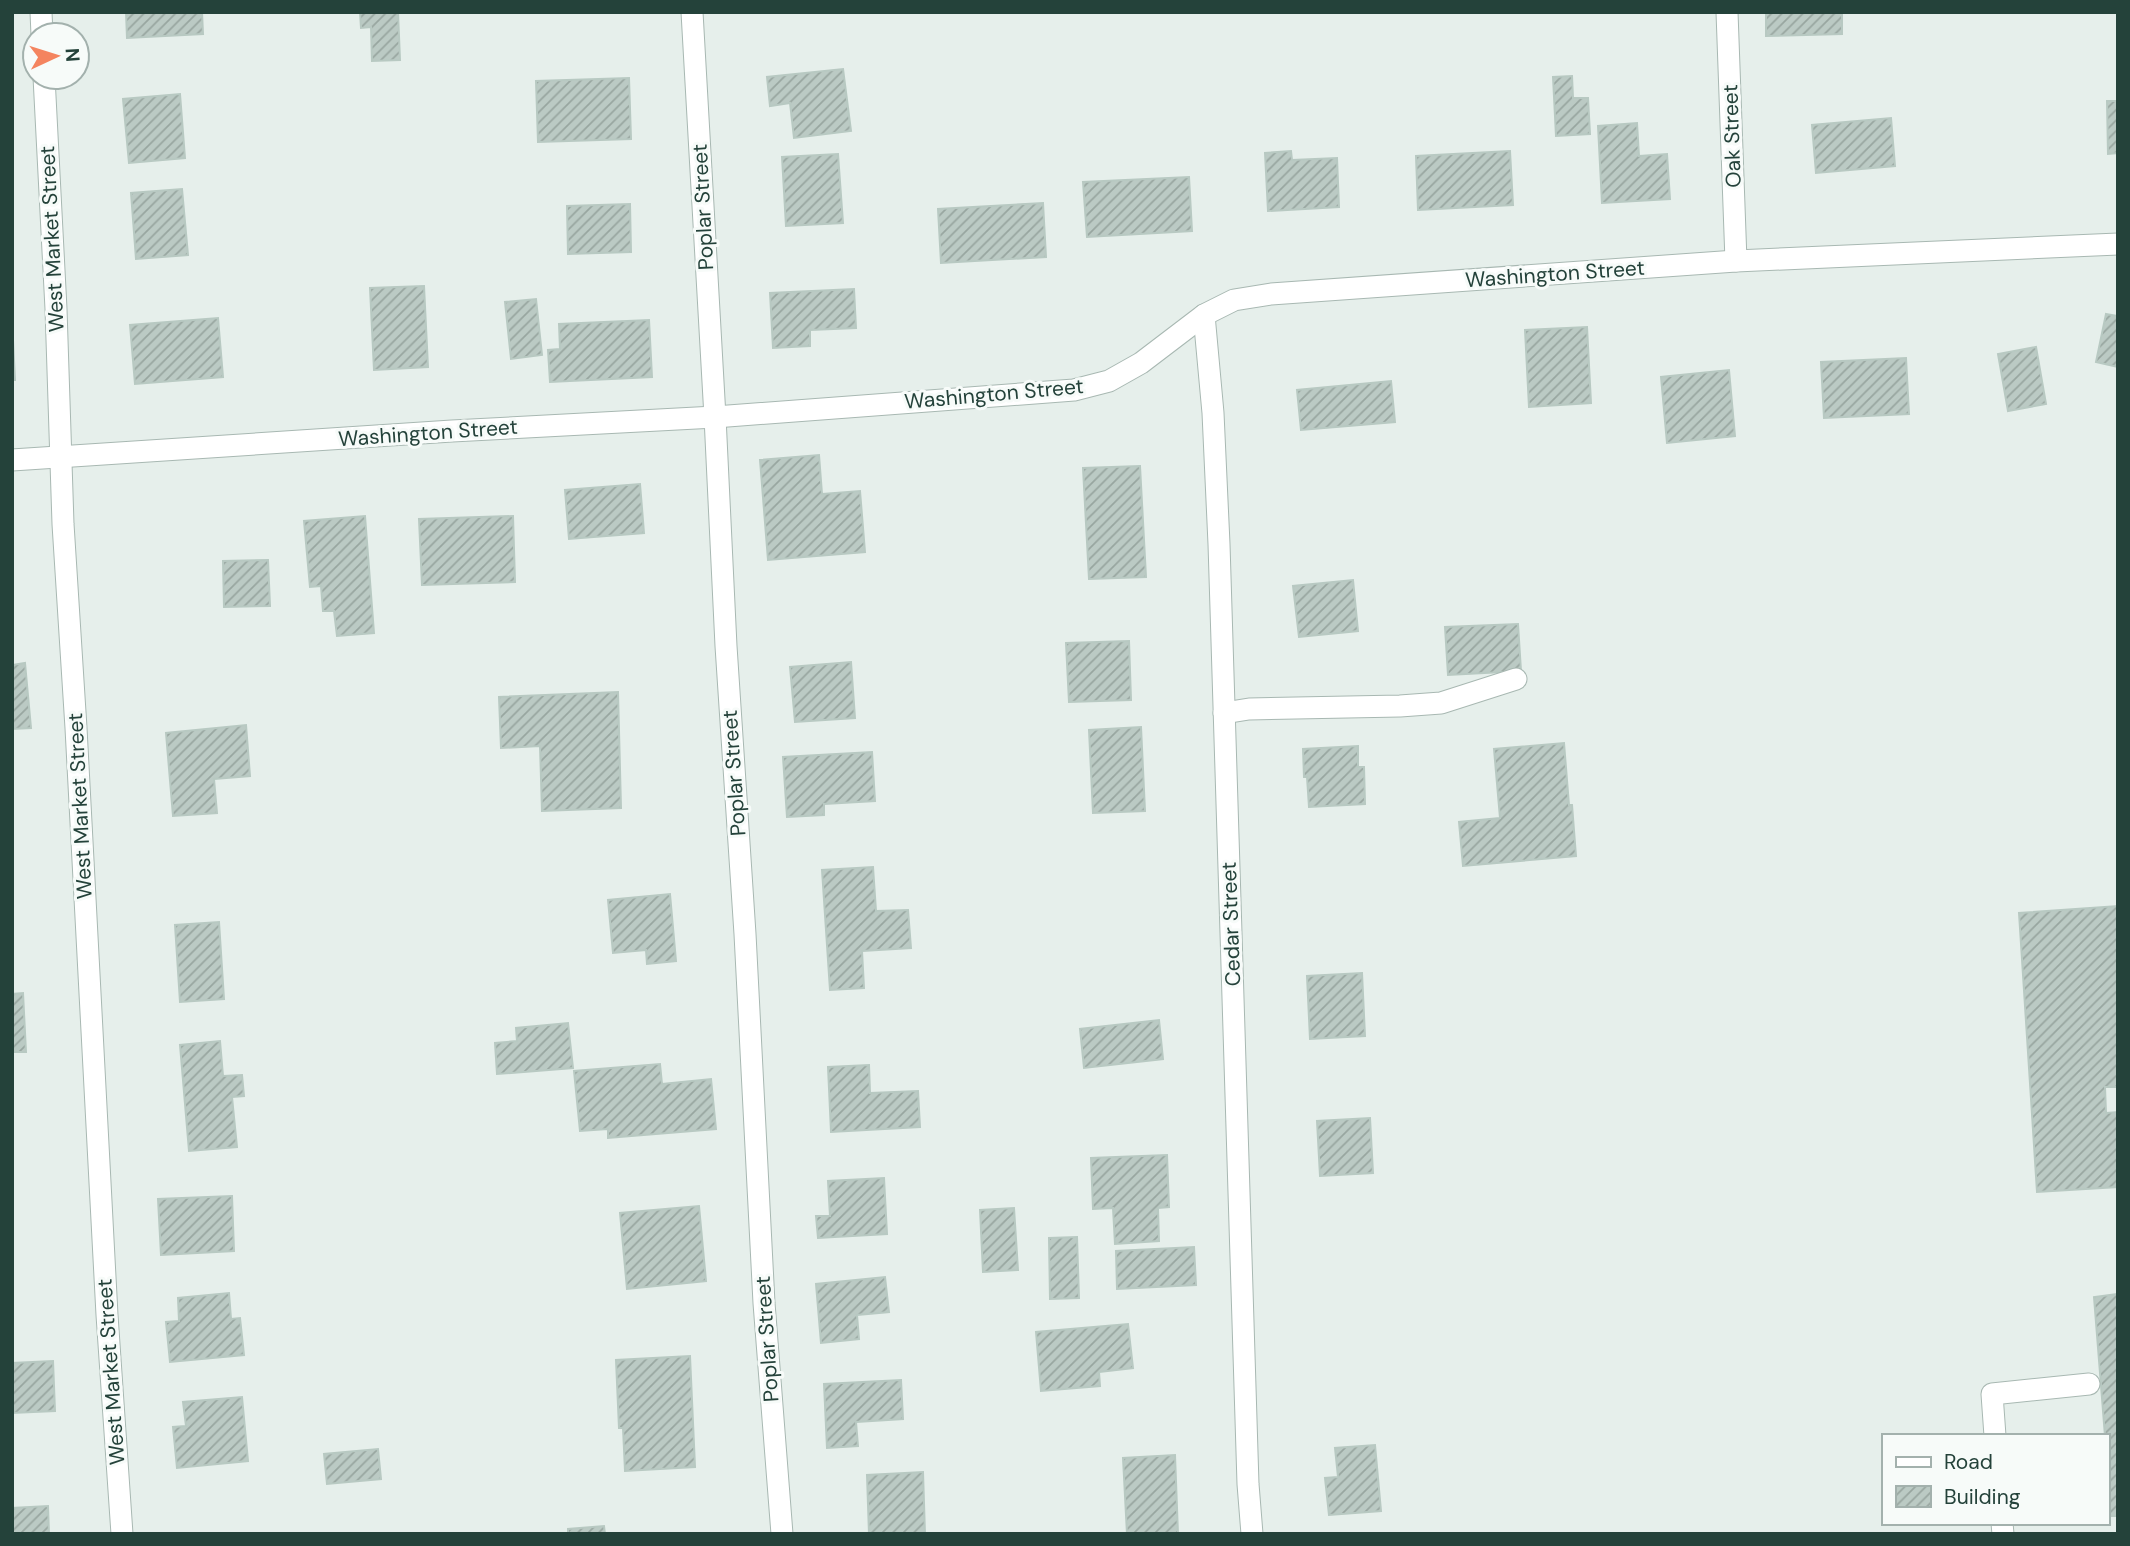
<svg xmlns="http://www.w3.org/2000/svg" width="2130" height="1546" viewBox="0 0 2130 1546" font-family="'DM Sans',sans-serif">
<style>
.building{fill:url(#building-hatch);stroke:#b8c9c2;stroke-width:2}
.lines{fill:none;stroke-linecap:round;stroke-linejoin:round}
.minor-casing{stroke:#a8b8b2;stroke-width:23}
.minor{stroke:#fff;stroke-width:21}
.labels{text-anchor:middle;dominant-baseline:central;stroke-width:6;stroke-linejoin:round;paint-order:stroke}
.street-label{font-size:21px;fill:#24423a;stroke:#f7fbf9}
</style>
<defs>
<pattern id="building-hatch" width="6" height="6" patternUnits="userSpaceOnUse" patternTransform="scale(1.75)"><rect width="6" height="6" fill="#bbcac4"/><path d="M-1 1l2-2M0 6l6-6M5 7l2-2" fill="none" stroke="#98a6a0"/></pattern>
</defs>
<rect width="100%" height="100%" fill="#e6efeb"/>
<g class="building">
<path d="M126,12H202L203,34L127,38Z"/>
<path d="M360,12H398L400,60L372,61L371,27L361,28Z"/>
<path d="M1766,12H1842V34L1766,36Z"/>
<path d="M843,69L851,131L794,138L790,103L770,106L767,77Z"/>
<path d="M1572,76L1573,98H1588L1590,134L1556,136L1553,77Z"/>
<path d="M629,78L631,139L538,142L536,81Z"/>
<path d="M180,94L185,158L129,163L123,99Z"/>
<path d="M2107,101H2118V153L2108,154Z"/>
<path d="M1891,118L1895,166L1816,173L1812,125Z"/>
<path d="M1637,123L1639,156L1667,154L1670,199L1602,203L1598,126Z"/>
<path d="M1291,151L1292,160L1337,158L1339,207L1268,211L1265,153Z"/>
<path d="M1510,151L1513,205L1418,210L1416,156Z"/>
<path d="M838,154L843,223L786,226L782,157Z"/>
<path d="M1189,177L1192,231L1087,237L1083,182Z"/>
<path d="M182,189L188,255L136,259L131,193Z"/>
<path d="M1043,203L1046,257L941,263L938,209Z"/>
<path d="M630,204L631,252L568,254L567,206Z"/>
<path d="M424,286L428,367L374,370L370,288Z"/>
<path d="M854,289L856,328L810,330V346L773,348L770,293Z"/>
<path d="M536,299L542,355L511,359L505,302Z"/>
<path d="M2106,314L2118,316V367L2096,362Z"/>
<path d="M218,318L223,377L135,384L130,325Z"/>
<path d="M12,320L15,380H12Z"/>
<path d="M649,320L652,377L550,382L548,350L560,349L559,324Z"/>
<path d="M1587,327L1591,403L1529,407L1525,330Z"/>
<path d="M2036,347L2046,404L2008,411L1998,354Z"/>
<path d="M1906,358L1909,414L1824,418L1821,362Z"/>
<path d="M1729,370L1735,436L1667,443L1661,377Z"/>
<path d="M1391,381L1395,422L1301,430L1297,390Z"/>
<path d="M819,455L822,494L860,491L865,552L768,560L760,460Z"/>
<path d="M1140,466L1146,577L1089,579L1083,468Z"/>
<path d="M640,484L644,533L569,539L565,490Z"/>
<path d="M365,516L374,633L337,636L334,611H323L321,586L310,587L304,521Z"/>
<path d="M513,516L515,582L422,585L419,519Z"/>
<path d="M268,560L270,606L224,607L223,561Z"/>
<path d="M1353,580L1358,631L1299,637L1293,586Z"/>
<path d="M1518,624L1521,671L1448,675L1445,627Z"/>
<path d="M1129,641L1131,700L1069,702L1066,643Z"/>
<path d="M851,662L855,718L795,722L790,667Z"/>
<path d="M25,663L31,728L12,729V665Z"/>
<path d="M618,692L621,808L542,811L540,746L501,748L499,697Z"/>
<path d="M246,725L250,776L214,779L217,813L173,816L166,733Z"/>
<path d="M1141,727L1145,811L1093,813L1089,730Z"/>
<path d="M1564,743L1569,805H1572L1576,856L1463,866L1459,822L1500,818L1494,749Z"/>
<path d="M1358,746V767H1364L1365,804L1309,807L1307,777H1304L1303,749Z"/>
<path d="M872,752L875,801L824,804V815L787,817L783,757Z"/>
<path d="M873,867L876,911L908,910L911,948L862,951L864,988L830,990L822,870Z"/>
<path d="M670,894L676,961L647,964L646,950L613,953L608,900Z"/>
<path d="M2118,906V1087H2105L2106,1113L2118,1112V1187L2037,1192L2019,913Z"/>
<path d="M219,922L224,999L180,1002L175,925Z"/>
<path d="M1362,973L1365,1036L1310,1039L1307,976Z"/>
<path d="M23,993L26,1052H12V994Z"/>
<path d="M1159,1020L1163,1059L1084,1068L1080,1029Z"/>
<path d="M568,1023L573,1068L497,1074L495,1043L517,1041L516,1028Z"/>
<path d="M220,1041L223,1076L242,1075L244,1096L232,1097L237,1147L189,1151L180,1045Z"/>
<path d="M660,1064L662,1084L711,1079L716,1129L608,1138V1129L580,1131L574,1071Z"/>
<path d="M869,1065L870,1093L918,1091L920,1127L831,1132L828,1067Z"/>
<path d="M1370,1118L1373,1173L1320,1176L1317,1121Z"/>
<path d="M1167,1155L1169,1207L1158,1208L1159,1241L1115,1244L1113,1208L1093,1209L1091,1158Z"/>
<path d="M884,1178L887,1234L818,1238L816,1216H830L828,1181Z"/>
<path d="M232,1196L234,1251L161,1255L158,1199Z"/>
<path d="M699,1206L706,1281L627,1289L620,1213Z"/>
<path d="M1014,1208L1018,1270L983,1272L980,1210Z"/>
<path d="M1077,1237L1079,1298L1050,1299L1049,1238Z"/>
<path d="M1194,1247L1196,1285L1117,1289L1116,1251Z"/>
<path d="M885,1277L889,1312L857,1315L859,1339L821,1343L816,1284Z"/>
<path d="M229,1293L231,1319L240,1318L244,1355L170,1362L166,1322L179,1321L178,1298Z"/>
<path d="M2118,1294V1516H2107V1436H2105L2094,1297Z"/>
<path d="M1128,1324L1133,1368L1099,1372L1100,1386L1041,1391L1036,1332Z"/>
<path d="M690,1356L695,1467L625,1471L623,1428H619L616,1360Z"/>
<path d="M53,1361L55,1411L12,1413V1363Z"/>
<path d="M901,1380L903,1419L856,1422L858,1446L827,1448L824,1384Z"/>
<path d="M242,1397L248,1461L177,1468L173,1427L186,1426L183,1402Z"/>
<path d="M1375,1445L1381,1511L1329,1515L1325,1478L1338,1477L1335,1448Z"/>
<path d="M378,1449L381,1479L327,1484L324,1454Z"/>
<path d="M1175,1455L1178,1534H1127L1123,1458Z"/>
<path d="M923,1472L925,1534H869L867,1475Z"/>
<path d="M48,1506L49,1534H12V1508Z"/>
<path d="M604,1526L605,1534H568V1529Z"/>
</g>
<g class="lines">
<defs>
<g id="minor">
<path d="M41,12L42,35"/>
<path d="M692,12L715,417L726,646L745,934L764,1303L782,1534"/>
<path d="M1727,12L1736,261"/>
<path d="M44,77L56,309L63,524L76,728L107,1315L122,1534"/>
<path d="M1204,315L1213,413L1219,544L1248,1484L1252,1534"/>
<path d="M12,460L452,431L715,417L1074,390L1109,381L1141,363L1204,315L1234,300L1271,294L1736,261L2118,244"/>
<path d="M1224,713L1249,709L1400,706L1441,703L1516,679"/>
<path d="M1995,1436L1992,1394L2089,1384"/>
<path d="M2002,1523L2003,1534"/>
</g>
</defs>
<use href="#minor" class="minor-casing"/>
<use href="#minor" class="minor"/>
</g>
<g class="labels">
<g class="street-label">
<text transform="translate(1732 136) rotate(-92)">Oak Street</text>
<text transform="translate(703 207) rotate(-93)">Poplar Street</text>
<text transform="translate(52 239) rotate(-93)">West Market Street</text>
<text transform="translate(1555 274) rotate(-4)">Washington Street</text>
<text transform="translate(994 394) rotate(-5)">Washington Street</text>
<text transform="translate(428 433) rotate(-4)">Washington Street</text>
<text transform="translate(734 773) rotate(-94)">Poplar Street</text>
<text transform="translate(80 806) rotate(-93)">West Market Street</text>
<text transform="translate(1231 924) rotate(-92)">Cedar Street</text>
<text transform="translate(767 1339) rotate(-94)">Poplar Street</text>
<text transform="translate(111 1372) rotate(-94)">West Market Street</text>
</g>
</g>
<rect width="2130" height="1546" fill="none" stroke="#24423a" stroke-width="28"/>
<rect x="1882" y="1434" width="228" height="91" fill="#f7fbf9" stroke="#a3b1ad" stroke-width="2"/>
<rect x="1896" y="1457" width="35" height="10" fill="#ffffff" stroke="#a3b1ad" stroke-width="2"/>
<text x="1944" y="1469" font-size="21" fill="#24423a">Road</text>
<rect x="1896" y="1486" width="35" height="21" fill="url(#building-hatch)" stroke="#a3b1ad" stroke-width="2"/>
<text x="1944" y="1504" font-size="21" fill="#24423a">Building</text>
<g transform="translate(56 56) rotate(86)"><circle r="33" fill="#f7fbf9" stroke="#a3b1ad" stroke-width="2"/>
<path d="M0-5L12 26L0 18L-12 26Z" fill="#f4845f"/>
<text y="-10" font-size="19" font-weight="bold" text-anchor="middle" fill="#24423a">N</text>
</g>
</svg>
